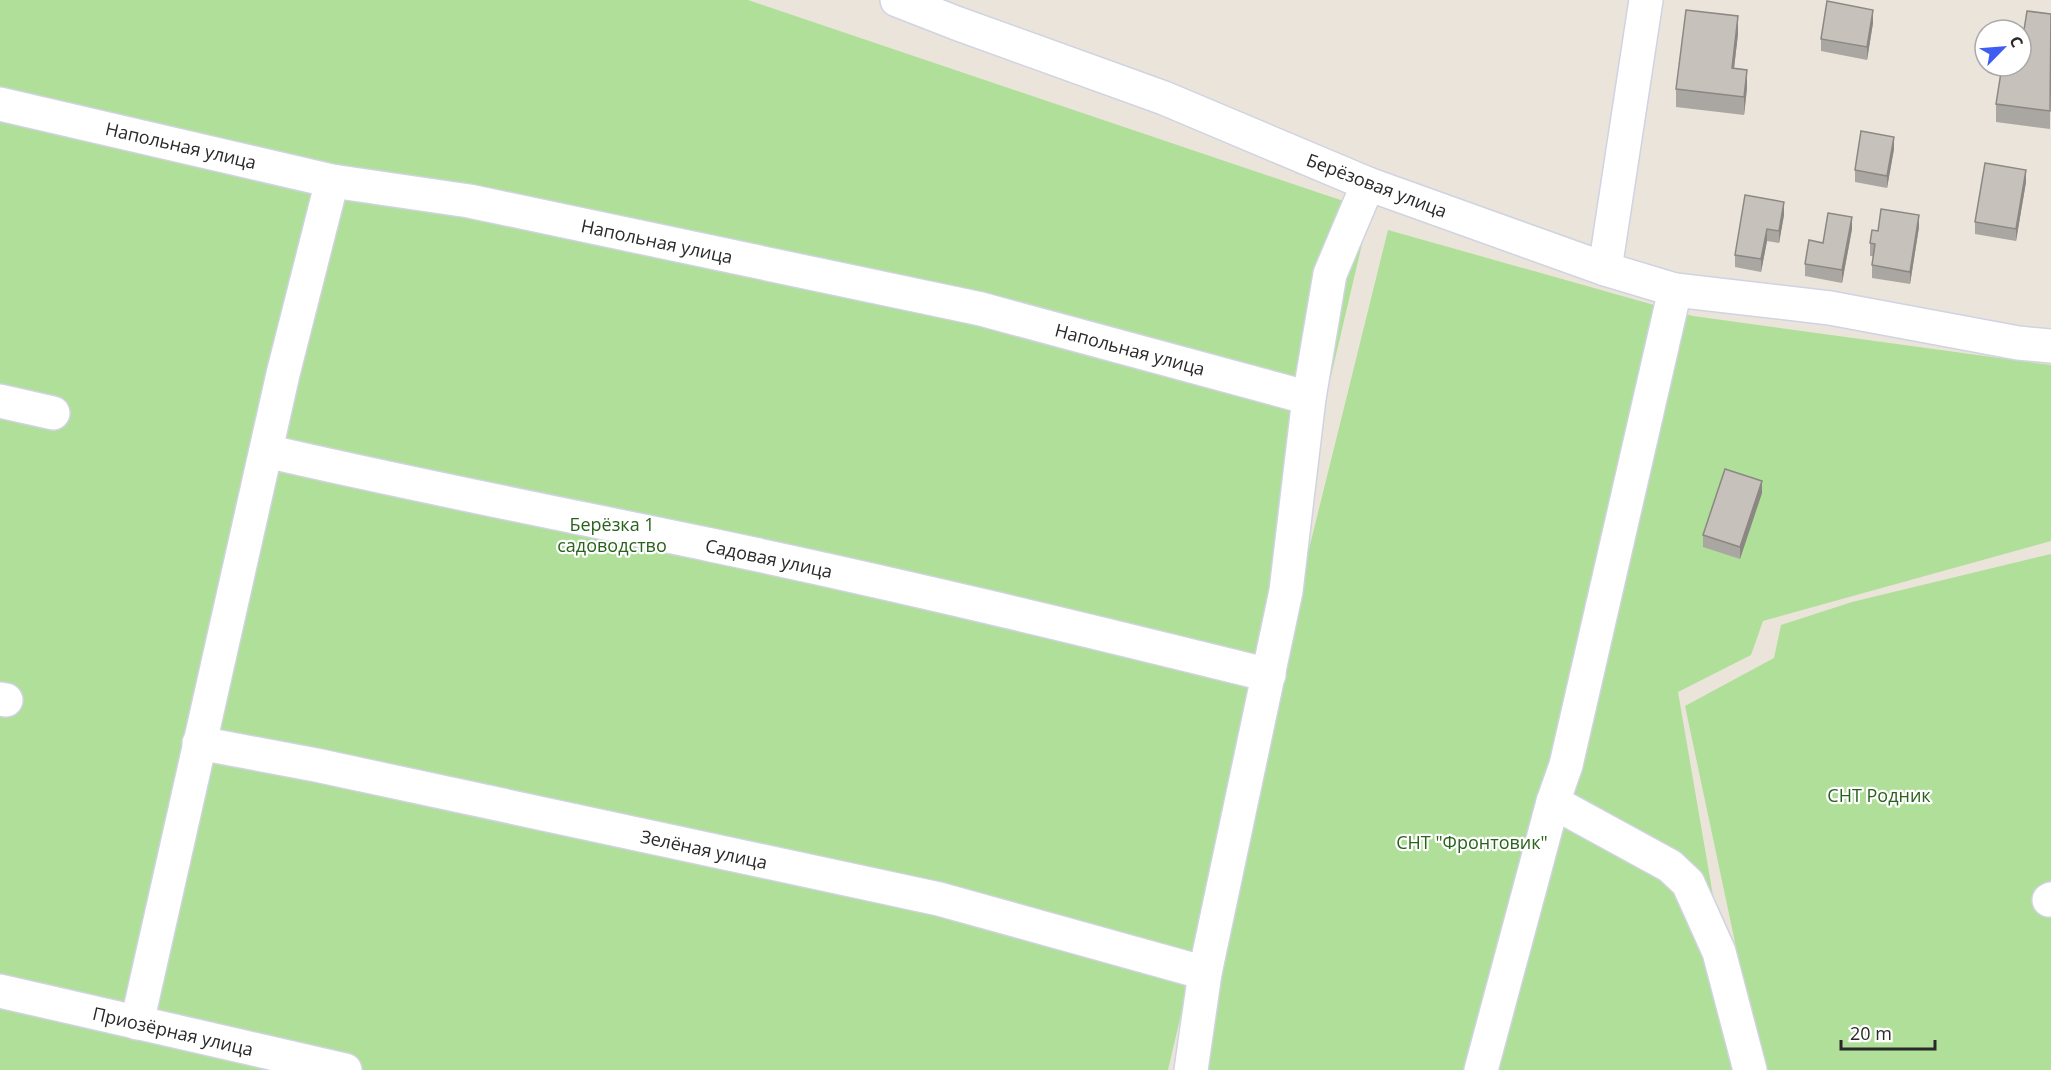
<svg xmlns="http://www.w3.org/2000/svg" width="2051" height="1070" viewBox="0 0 2051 1070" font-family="'Open Sans',sans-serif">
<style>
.green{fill:#afdf99}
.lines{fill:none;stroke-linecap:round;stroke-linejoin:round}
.minor-casing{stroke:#d0d3e1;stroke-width:36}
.minor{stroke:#fff;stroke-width:33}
.wall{fill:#aaa6a1}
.shaded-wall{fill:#8b8783}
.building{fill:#c6c1bb;stroke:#8b8783;stroke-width:1.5}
.labels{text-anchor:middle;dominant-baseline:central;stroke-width:4.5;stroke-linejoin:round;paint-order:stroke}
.street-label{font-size:18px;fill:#292929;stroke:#fff}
.park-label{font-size:18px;fill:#29621c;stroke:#fff}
</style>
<rect width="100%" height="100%" fill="#ebe4db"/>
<g class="green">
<path d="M0,0H748L1370,210L1168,1070H0Z"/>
<path d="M1388,230L1693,316L2051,365V541L1763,621L1751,655L1678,692L1743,1070H1180Z"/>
<path d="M2051,554V1070H1762L1685,706L1774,658L1781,625L1852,602Z"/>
</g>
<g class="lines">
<defs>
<g id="minor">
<path d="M897,0L956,23L1164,98L1368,184L1605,269L1675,290"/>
<path d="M0,104L332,181L469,201L981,309L1309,398"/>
<path d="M1605,269L1646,0"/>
<path d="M0,401L53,413"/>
<path d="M266,451C413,485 562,514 711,545C898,584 1083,629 1269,675"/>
<path d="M0,699L6,700"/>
<path d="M199,743L316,765L939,899L1205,973"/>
<path d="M1553,802L1670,866L1688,883L1719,952L1750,1070"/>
<path d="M2049,900L2051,899"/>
<path d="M0,991L345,1070"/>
<path d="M137,1023L283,374L332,181"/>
<path d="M1191,1070L1205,973L1286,591L1309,398L1330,274L1368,184"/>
<path d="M1481,1070L1553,802L1566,765L1675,290L1830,308L2018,343L2051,346"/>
</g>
</defs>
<use href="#minor" class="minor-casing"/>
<use href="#minor" class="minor"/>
</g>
<g class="wall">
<path d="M2051,14L2050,129L1996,122V104L2024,30Z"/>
<path d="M1873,23L1867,60L1821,51V39Z"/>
<path d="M1738,34L1734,68L1747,88L1744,115L1676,107V89Z"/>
<path d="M1894,149L1887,188L1855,182V170Z"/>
<path d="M2026,182L2016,241L1975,234V222Z"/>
<path d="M1784,215L1779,243L1767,241L1761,272L1735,267V255Z"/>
<path d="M1919,227L1910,284L1872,278V265L1873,256H1870V243L1878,231Z"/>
<path d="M1852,229L1842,283L1805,276V264L1823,243Z"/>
<path d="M1762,493L1740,559L1703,547V535Z"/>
</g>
<g class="shaded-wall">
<path d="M1873,10V23L1867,60V47Z"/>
<path d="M1738,16V34L1732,86V68Z"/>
<path d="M1747,70V88L1744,115V97Z"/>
<path d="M1894,137V149L1887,188V176Z"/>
<path d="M2026,170V182L2016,241V229Z"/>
<path d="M1784,202V215L1779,243V231Z"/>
<path d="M1919,215V227L1910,284V272Z"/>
<path d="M1852,217V229L1842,283V270Z"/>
<path d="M1767,229V241L1761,272V259Z"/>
<path d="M1762,481V493L1740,559V547Z"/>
</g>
<g class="building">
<path d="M1827,1L1873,10L1867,47L1821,39Z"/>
<path d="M1686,10L1738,16L1732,68L1747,70L1744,97L1676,89Z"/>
<path d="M2027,11L2051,14L2050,111L1996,104L2002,66H2021V30H2007L2008,28L2024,30Z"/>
<path d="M1861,131L1894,137L1887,176L1855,170Z"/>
<path d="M1985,163L2026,170L2016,229L1975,222Z"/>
<path d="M1745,195L1784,202L1779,231L1767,229L1761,259L1735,255Z"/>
<path d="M1881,209L1919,215L1910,272L1872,265L1875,244L1870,243L1872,230L1878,231Z"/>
<path d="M1828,213L1852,217L1842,270L1805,264L1809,240L1823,243Z"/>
<path d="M1725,469L1762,481L1740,547L1703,535Z"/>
</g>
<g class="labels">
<g class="street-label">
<text transform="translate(181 145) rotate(13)">Напольная улица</text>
<text transform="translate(1377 185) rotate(21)">Берёзовая улица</text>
<text transform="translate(657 241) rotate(12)">Напольная улица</text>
<text transform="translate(1130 349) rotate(15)">Напольная улица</text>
<text transform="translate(769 558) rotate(12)">Садовая улица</text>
<text transform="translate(704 849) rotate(12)">Зелёная улица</text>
<text transform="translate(173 1031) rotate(13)">Приозёрная улица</text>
</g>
<g class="park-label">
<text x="612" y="524">Берёзка 1<tspan x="612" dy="21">садоводство</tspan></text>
<text x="1879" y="795">СНТ Родник</text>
<text x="1472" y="842">СНТ "Фронтовик"</text>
</g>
</g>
<g transform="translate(2003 48) rotate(65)"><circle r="28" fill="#ffffff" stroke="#a9a9a9" stroke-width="1.5"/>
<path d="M0-4.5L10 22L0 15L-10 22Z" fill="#405df2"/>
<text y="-9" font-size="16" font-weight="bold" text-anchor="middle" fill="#292929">С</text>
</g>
<path d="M1841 1040v9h94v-9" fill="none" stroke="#292929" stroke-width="3"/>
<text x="1850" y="1040" font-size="18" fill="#292929" stroke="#ffffff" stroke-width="4.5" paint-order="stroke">20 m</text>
</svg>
